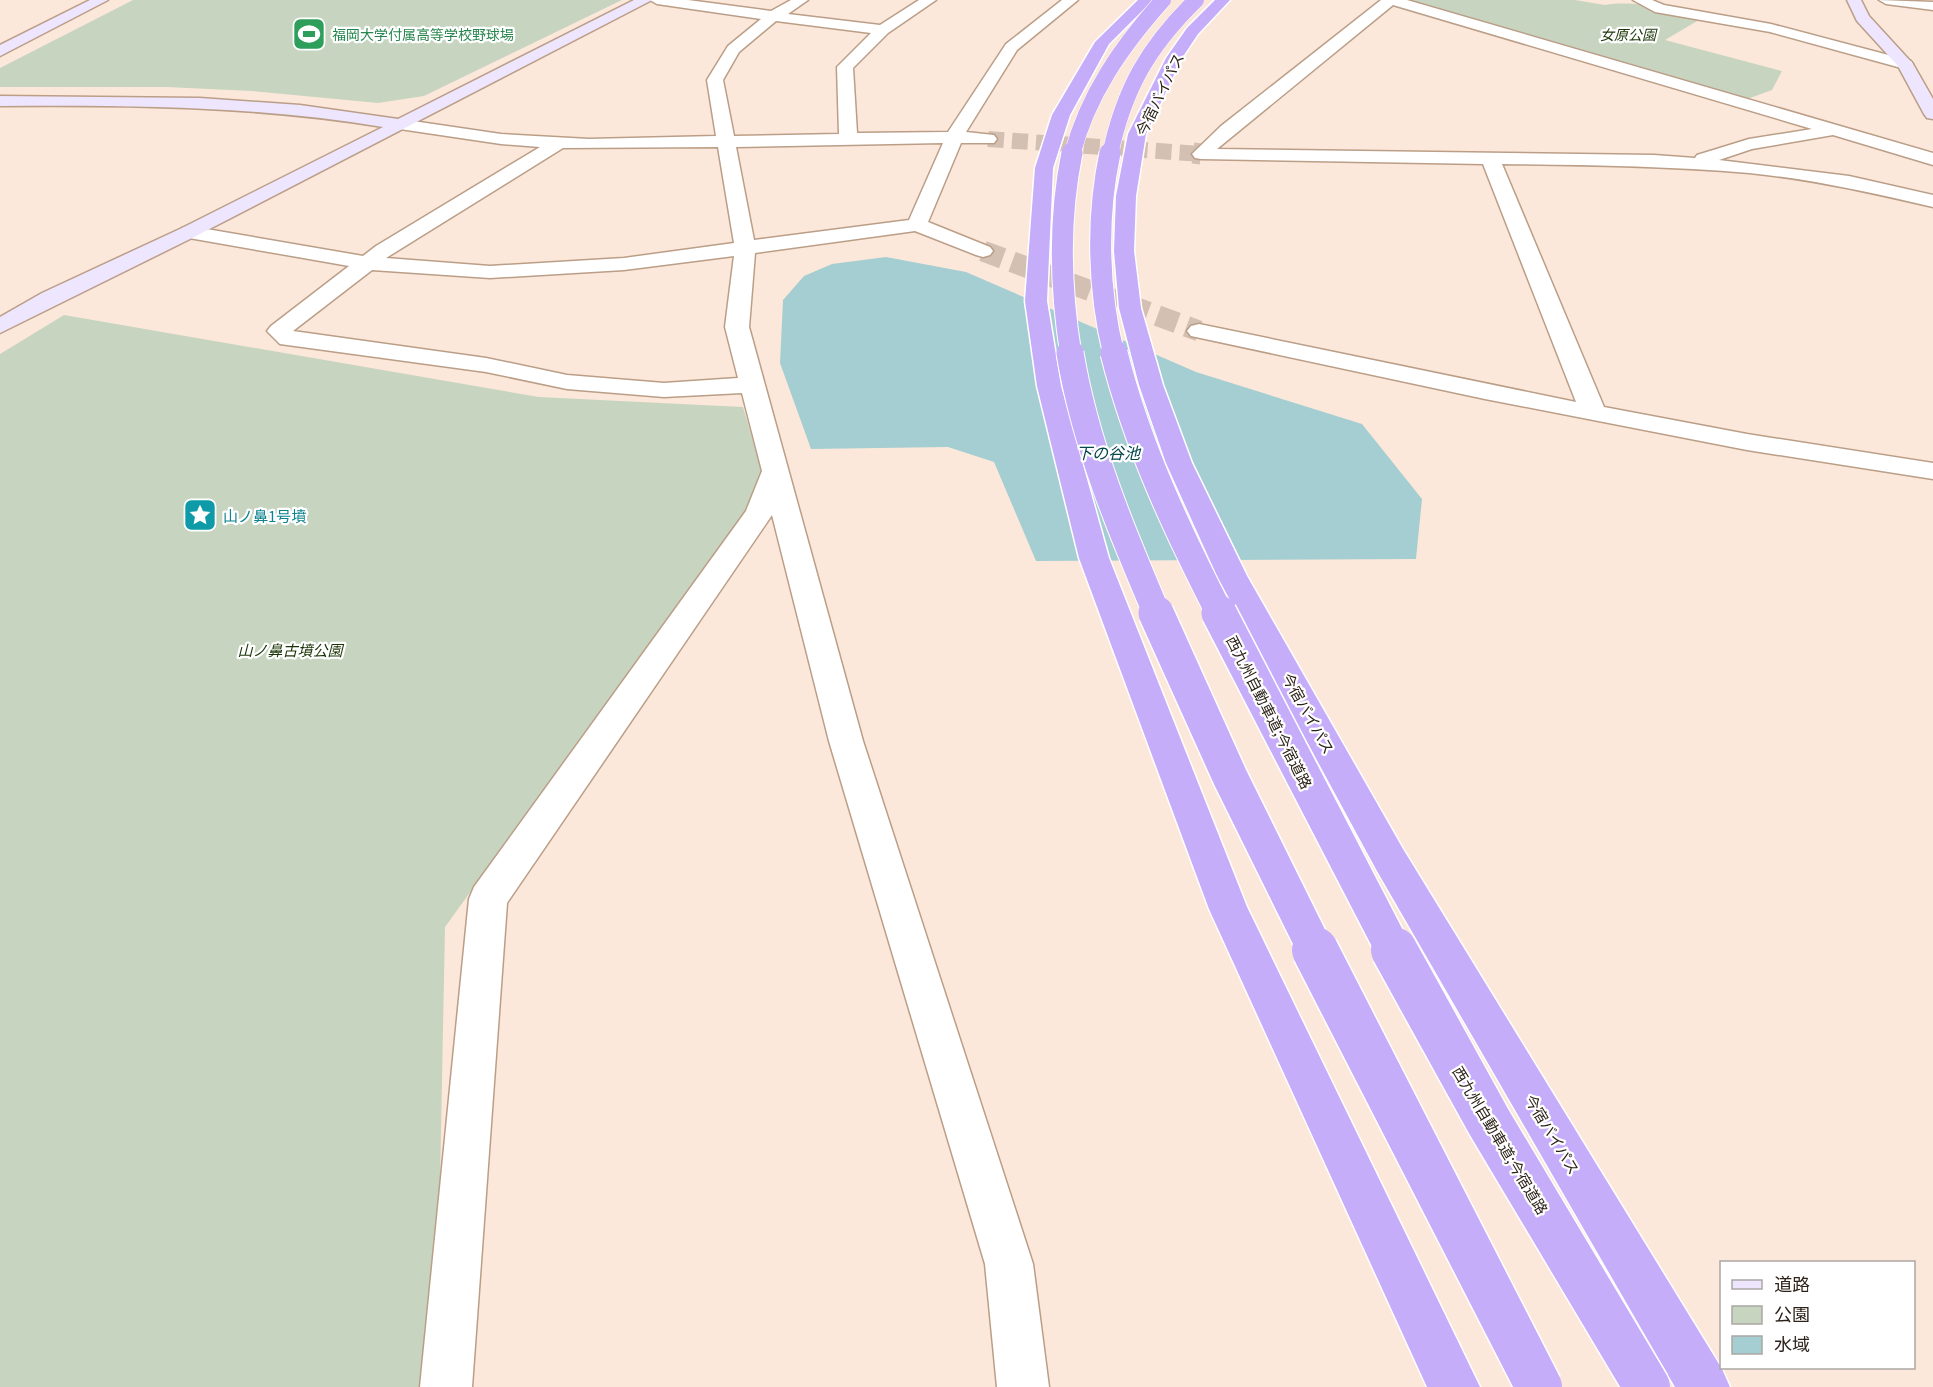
<svg xmlns="http://www.w3.org/2000/svg" width="1933" height="1387" viewBox="0 0 1933 1387" font-family="Georgia,'Noto Sans JP',serif">
<style>
.green{fill:#c7d5c0}
.water{fill:#a4ced2}
.lines{fill:none;stroke-linecap:round;stroke-linejoin:round}
.street-tunnel-far1{stroke:#d3c0b3;stroke-width:16;stroke-dasharray:16 8;stroke-linecap:butt}
.street-tunnel{stroke:#d3c0b3;stroke-width:21;stroke-dasharray:21 10;stroke-linecap:butt}
.street-casing{stroke:#bb9e87;stroke-width:3}
.secondary-casing{stroke:#bb9e87;stroke-width:3}
.highway-casing{stroke:#fff;stroke-width:3}
.street{fill:#fff;fill-rule:evenodd}
.secondary{fill:#eee6fe;fill-rule:evenodd}
.highway{fill:#c6adfa;fill-rule:evenodd}
.highway-bridge-far4-casing{stroke:#fff;stroke-width:17;stroke-linecap:butt}
.highway-bridge-far3-casing{stroke:#fff;stroke-width:23;stroke-linecap:butt}
.highway-bridge-far2-casing{stroke:#fff;stroke-width:29;stroke-linecap:butt}
.highway-bridge-far1-casing{stroke:#fff;stroke-width:38;stroke-linecap:butt}
.highway-bridge-casing{stroke:#fff;stroke-width:49;stroke-linecap:butt}
.highway-bridge-far4{stroke:#c6adfa;stroke-width:16}
.highway-bridge-far3{stroke:#c6adfa;stroke-width:21}
.highway-bridge-far2{stroke:#c6adfa;stroke-width:27}
.highway-bridge-far1{stroke:#c6adfa;stroke-width:35}
.highway-bridge{stroke:#c6adfa;stroke-width:46}
.labels{text-anchor:middle;dominant-baseline:central;stroke-width:4.5;stroke-linejoin:round;paint-order:stroke}
.far-leisure-label{font-size:14px;fill:#27864d;stroke:#fff;text-anchor:start}
.far-park-label{font-size:14px;font-style:italic;fill:#1b3407;stroke:#fff}
.street-label{font-size:15px;fill:#2d2219;stroke:#fff}
.culture-label{font-size:15px;fill:#0d838f;stroke:#fff;text-anchor:start}
.park-label{font-size:15px;font-style:italic;fill:#1b3407;stroke:#fff}
.water-label{font-size:16px;font-style:italic;fill:#05474c;stroke:#fff}
</style>
<rect width="100%" height="100%" fill="#fce8da"/>
<g class="green">
<path d="M133,0H622L424,96L378,103L251,91L166,87H0V68Z"/>
<path d="M1392,0H1575L1605,5C1633,0 1675,9 1704,17L1665,40L1782,71L1772,90L1739,102Z"/>
<path d="M64,315L539,397L743,407L766,484L445,927L436,1387H0V354Z"/>
</g>
<path class="water" d="M886,257L966,272L1196,372L1362,424L1422,499L1416,559L1036,561L994,462L948,447L811,449L780,363L783,300L804,276L832,264Z"/>
<g class="lines">
<path class="street-tunnel-far1" d="M988,139L1201,154"/>
<g class="street-tunnel">
<path d="M1193,153L1201,154"/>
<path d="M983,251L1199,331"/>
</g>
<defs>
<g id="street">
<path d="M650,0H688L771,11L791,0H808L788,14L880,25L919,0H936L888,33L853,68L857,133L948,132L1006,44L1062,0H1078L1017,50L966,132L994,135L997,139L994,143H961L928,222L990,247L993,251L990,255L983,257L976,255L915,231L755,253L749,327L863,741L1033,1264L1049,1387H997L985,1264L829,741L772,515L507,903L472,1387H420L469,899L474,887L746,511L762,471L742,393L664,397L567,389L486,372L280,344L267,331L271,326L349,266L189,238L182,236L179,232L182,228L189,226L363,256L376,246L540,147L501,144L393,128L390,124L393,120L399,119L501,134L589,139L716,136L707,80L728,46L761,19L657,4ZM776,21L871,33L837,67L839,134L734,136L723,80L739,52ZM943,143L909,220L754,240L736,147ZM718,147L734,243L624,258L490,266L386,258L563,148ZM734,256L725,327L738,378L664,383L567,375L486,358L293,331L372,270L490,278L624,270Z"/>
<path d="M1381,0H1407L1933,153V165L1833,135L1752,149L1719,160L1849,176L1933,195V207C1872,193 1811,179 1749,173C1666,166 1584,165 1502,164L1604,407L1747,434L1933,463V479L1747,450L1485,399L1191,336L1187,331L1191,326L1199,324L1576,402L1483,164L1201,159L1195,158L1192,154L1221,126ZM1393,5L1812,129L1749,139L1697,155L1695,158L1654,155L1217,149Z"/>
<path d="M1633,0H1652L1664,5L1771,24L1911,61L1913,64L1905,69L1770,32L1655,12Z"/>
<path d="M1879,0L1933,2V10L1886,4Z"/>
</g>
<g id="secondary">
<path d="M90,0H108L0,56V45Z"/>
<path d="M634,0H652L196,236L0,333V317L42,293L182,228L383,127C256,106 128,105 0,106V96L200,98L300,105L398,119Z"/>
<path d="M1847,0H1861L1869,16L1913,64L1933,99V119L1927,118L1924,114L1898,66L1857,21Z"/>
</g>
<g id="highway">
<path d="M1138,0H1153L1109,44L1070,115L1053,168L1047,301L1061,386L1109,558L1247,907L1480,1387H1427L1209,909L1079,558L1037,386L1025,301L1035,168L1052,115L1095,42Z"/>
<path d="M1215,0H1230L1198,34L1182,58L1146,134L1136,196L1134,251L1141,308L1163,385L1192,463L1247,576L1403,849L1722,1369L1730,1387H1675L1377,871L1217,576L1166,463L1139,385L1119,308L1114,251L1116,196L1128,134L1166,58L1187,28Z"/>
</g>
</defs>
<use href="#street" class="street-casing"/>
<use href="#secondary" class="secondary-casing"/>
<use href="#highway" class="highway-casing"/>
<use href="#street" class="street"/>
<use href="#secondary" class="secondary"/>
<use href="#highway" class="highway"/>
<defs>
<g id="highway-bridge-far4">
<path d="M1072,155C1088,94 1122,46 1163,0"/>
<path d="M1110,155C1124,89 1148,47 1196,0"/>
</g>
<g id="highway-bridge-far3">
<path d="M1110,153C1096,218 1098,291 1114,355"/>
<path d="M1071,355C1060,287 1058,221 1072,153"/>
</g>
<g id="highway-bridge-far2">
<path d="M1070,353C1085,444 1121,530 1157,614"/>
<path d="M1114,353C1137,445 1177,530 1220,614"/>
</g>
<g id="highway-bridge-far1">
<path d="M1156,613L1230,777L1316,951"/>
<path d="M1219,613L1394,951"/>
</g>
<g id="highway-bridge">
<path d="M1315,950L1539,1387"/>
<path d="M1394,950L1489,1122L1647,1387"/>
</g>
</defs>
<use href="#highway-bridge-far4" class="highway-bridge-far4-casing"/>
<use href="#highway-bridge-far3" class="highway-bridge-far3-casing"/>
<use href="#highway-bridge-far2" class="highway-bridge-far2-casing"/>
<use href="#highway-bridge-far1" class="highway-bridge-far1-casing"/>
<use href="#highway-bridge" class="highway-bridge-casing"/>
<use href="#highway-bridge-far4" class="highway-bridge-far4"/>
<use href="#highway-bridge-far3" class="highway-bridge-far3"/>
<use href="#highway-bridge-far2" class="highway-bridge-far2"/>
<use href="#highway-bridge-far1" class="highway-bridge-far1"/>
<use href="#highway-bridge" class="highway-bridge"/>
</g>
<defs>
<symbol id="stadium-square" viewBox="-11 -11 22 22"><rect x="-9" y="-9" width="18" height="18" rx="4" fill="#2e9e5b" stroke="#fff"/><path d="M0-5a6.5 5 0 1 0 0 10a6.5 5 0 1 0 0-10ZM-3.5-1.8h7v3.6h-7Z" fill="#fff"/></symbol>
<symbol id="sight-square" viewBox="-11 -11 22 22"><rect x="-9" y="-9" width="18" height="18" rx="4" fill="#0f9aa8" stroke="#fff"/><path d="M0-6L1.8-2.2L6-1.7L2.9 1.2L3.7 5.4L0 3.3L-3.7 5.4L-2.9 1.2L-6-1.7L-1.8-2.2Z" fill="#fff"/></symbol>
</defs>
<g fill-rule="evenodd">
<use href="#stadium-square" x="290" y="15" width="38" height="38"/>
<use href="#sight-square" x="181" y="496" width="38" height="38"/>
</g>
<g class="labels">
<g class="far-leisure-label">
<text x="332" y="34">福岡大学付属高等学校野球場</text>
</g>
<g class="far-park-label">
<text x="1628" y="34">女原公園</text>
</g>
<g class="street-label">
<text transform="translate(1159 94) rotate(-64)">今宿バイパス</text>
<text transform="translate(1270 712) rotate(63)">西九州自動車道;今宿道路</text>
<text transform="translate(1309 713) rotate(61)">今宿バイパス</text>
<text transform="translate(1553 1134) rotate(59)">今宿バイパス</text>
<text transform="translate(1501 1140) rotate(59)">西九州自動車道;今宿道路</text>
</g>
<g class="culture-label">
<text x="223" y="515">山ノ鼻1号墳</text>
</g>
<g class="park-label">
<text x="290" y="649">山ノ鼻古墳公園</text>
</g>
<g class="water-label">
<text x="1108" y="452">下の谷池</text>
</g>
</g>
<rect x="1720" y="1261" width="195" height="108" fill="#ffffff" stroke="#aba7a3" stroke-width="1.5"/>
<rect x="1732" y="1280" width="30" height="9" fill="#eee6fe" stroke="#aba7a3" stroke-width="1.5"/>
<text x="1774" y="1291" font-size="18" fill="#2d2219">道路</text>
<rect x="1732" y="1306" width="30" height="18" fill="#c7d5c0" stroke="#aba7a3" stroke-width="1.5"/>
<text x="1774" y="1321" font-size="18" fill="#2d2219">公園</text>
<rect x="1732" y="1336" width="30" height="18" fill="#a4ced2" stroke="#aba7a3" stroke-width="1.5"/>
<text x="1774" y="1351" font-size="18" fill="#2d2219">水域</text>
</svg>
